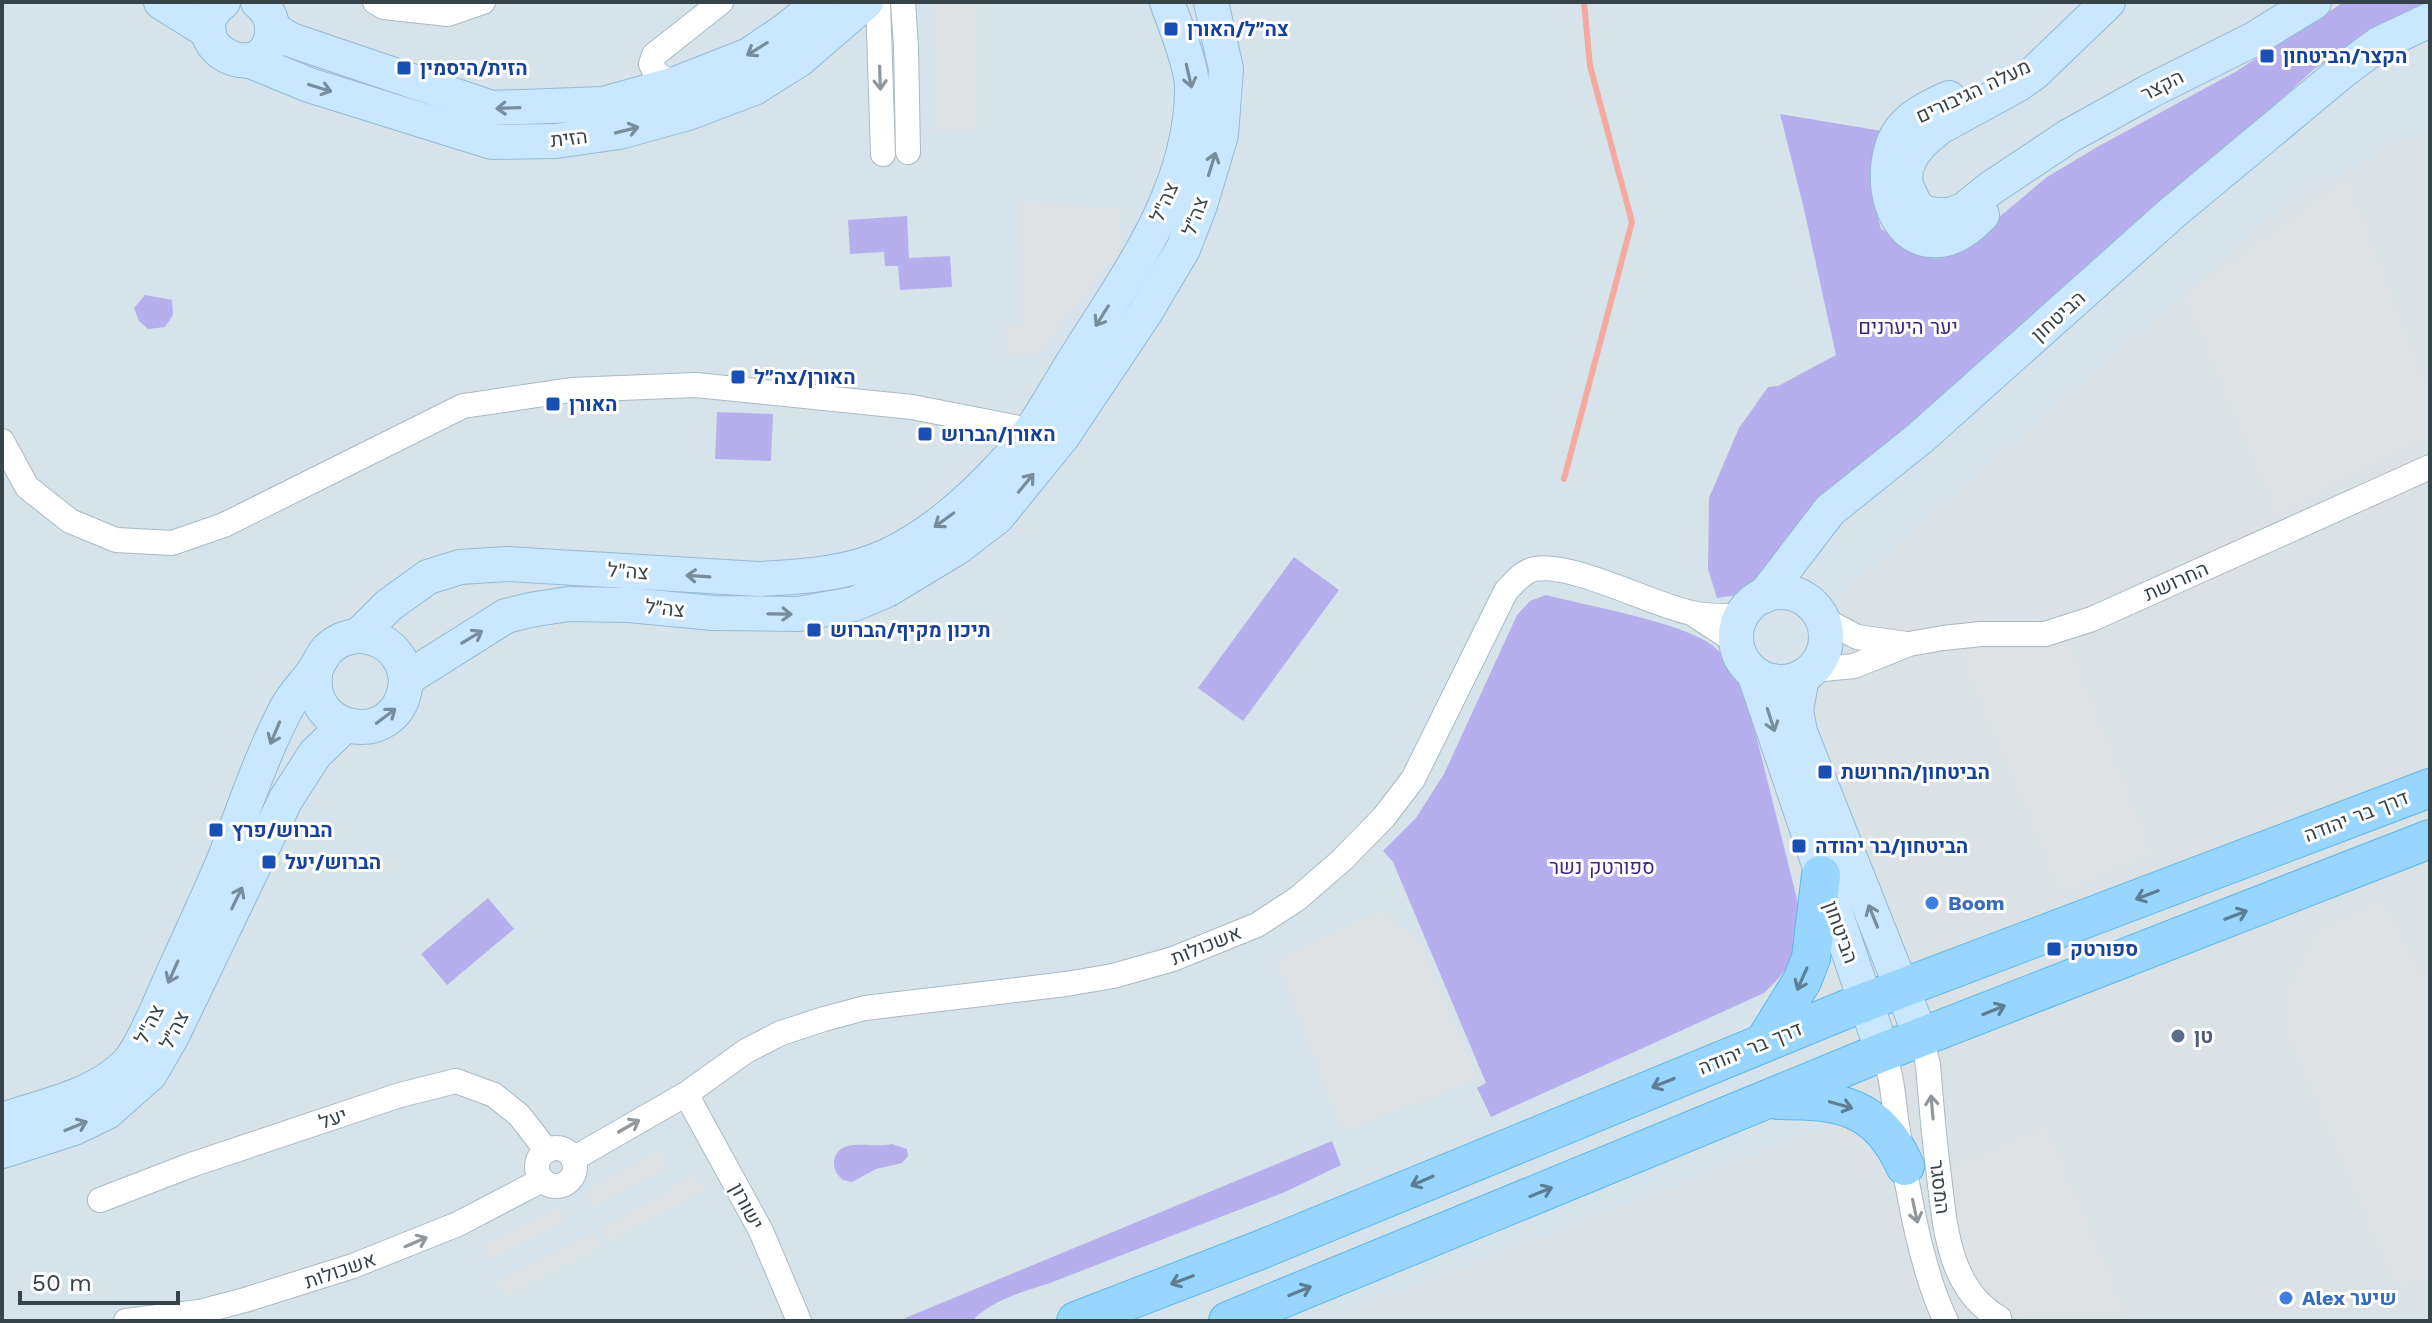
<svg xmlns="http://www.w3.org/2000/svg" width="2432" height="1323" viewBox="0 0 2432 1323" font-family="'Work Sans',Heebo,sans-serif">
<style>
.residential{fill:#d6e3ea}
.industrial{fill:#dae2e5}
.green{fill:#b7afed}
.parking{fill:#dee2e4}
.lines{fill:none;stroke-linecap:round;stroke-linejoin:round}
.stream{stroke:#f6a9a1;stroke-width:6}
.street-casing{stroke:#aabac2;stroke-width:26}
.secondary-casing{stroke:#93bad6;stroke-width:36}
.primary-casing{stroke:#5fb7ed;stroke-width:40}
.street{stroke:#fff;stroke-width:24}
.secondary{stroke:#c9e7ff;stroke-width:34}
.primary{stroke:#98d6ff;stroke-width:38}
.oneway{stroke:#788d9b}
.oneway2{stroke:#90989b}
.oneway3{stroke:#5d7e92}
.transit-dot{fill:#1a4fb4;stroke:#fff;stroke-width:3}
.shop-dot{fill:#3f7fe0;stroke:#fff;stroke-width:3}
.service-dot{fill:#5c6f8a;stroke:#fff;stroke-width:3}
.labels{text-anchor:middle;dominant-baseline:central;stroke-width:6;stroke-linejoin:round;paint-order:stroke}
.transit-label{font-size:20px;font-weight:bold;fill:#164399;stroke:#fff;text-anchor:start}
.street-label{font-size:20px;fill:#36444a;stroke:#fff}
.park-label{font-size:20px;fill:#402481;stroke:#fff}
.shop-label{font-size:20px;font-weight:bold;fill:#366cbe;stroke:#fff;text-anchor:start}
.service-label{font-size:20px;font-weight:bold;fill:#4e5e75;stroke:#fff;text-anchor:start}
</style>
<rect width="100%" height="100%" fill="#e9f1f5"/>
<rect class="residential" x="2" y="2" width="2428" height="1319"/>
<path class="industrial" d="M2430,129V1321H1324L1833,1124L1808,932L1760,747L1841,595L2285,204L2395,145Z"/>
<g class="green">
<path d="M2344,2H2423L2419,8L2366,35L2313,70L1758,583L1744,594L1717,598L1708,569L1709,498L1739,428L1768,387L1778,386L1836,355L1803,205L1780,114L1882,131C1871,174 1870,186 1881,229L1901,241L1998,218L2047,177L2099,146L2235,72Z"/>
<path d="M907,216L909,258L950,256L952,287L900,290L898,266H885L884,252L850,254L848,220Z"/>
<path d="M145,295L172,300L173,315L165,327L148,329L139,321L134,308Z"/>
<path d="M717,412L773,414L771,461L715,459Z"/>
<path d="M1294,557L1339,590L1243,721L1198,688Z"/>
<path d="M1546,595C1592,607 1666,619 1706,641C1723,651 1732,668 1743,683L1801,915C1802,950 1789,970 1764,993L1491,1117L1477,1088L1486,1083L1393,862L1383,851L1416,818L1444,774L1517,615L1530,601Z"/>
<path d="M488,898L514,929L447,985L421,954Z"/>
<path d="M1332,1141L1341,1165L1285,1192L1050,1283C1022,1292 992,1300 972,1321H898Z"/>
<path d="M892,1144L907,1149L908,1156L902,1163L876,1169L852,1182L843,1180C828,1168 832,1146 854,1145C867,1144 878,1147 892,1144Z"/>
</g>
<g class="parking">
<path d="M934,2H974L975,131H936Z"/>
<path d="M2348,179L2430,396V434L2276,515L2184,296Z"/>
<path d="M1020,201L1119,209L1121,248L1038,354L1007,356L1005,325L1022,324Z"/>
<path d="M2068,642L2152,853L2061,894L1958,649Z"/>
<path d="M2384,898L2430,991V1275L2397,1290L2287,1034L2288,990L2302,957L2323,927Z"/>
<path d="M1379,911L1387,913L1401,929L1417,935L1478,1079L1342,1132L1279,967L1285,956Z"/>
<path d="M2046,1126L2130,1321H2023L1996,1307L1971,1272L1962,1248L1947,1169Z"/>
<path d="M659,1150L668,1166L593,1208L585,1192Z"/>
<path d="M695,1174L704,1191L608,1244L600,1230Z"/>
<path d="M559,1207L566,1222L487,1261L480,1246Z"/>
<path d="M594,1233L602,1247L504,1296L496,1281Z"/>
</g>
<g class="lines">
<path class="stream" d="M1564,479L1632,222L1590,66L1584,2"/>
<defs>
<g id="street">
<path d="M375,2L384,7L448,14L483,2"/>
<path d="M878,2L883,154"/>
<path d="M903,2L906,47L908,152"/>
<path d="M678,83C666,79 656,77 651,64L654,55L721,2"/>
<path d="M2,441L27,487L70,521L116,540L172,543L224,525L463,406L571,390L696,385L912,407L1029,430"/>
<path d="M1696,616L1736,642"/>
<path d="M1823,619L1857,637L1907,644"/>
<path d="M1813,670L1854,666L1909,644L1943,638L1981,634H2045L2092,619L2430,467"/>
<path d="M1922,1039L1928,1065C1931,1102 1934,1139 1939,1176C1945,1227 1949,1289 1999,1318"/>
<path d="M1883,1053C1893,1077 1893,1100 1897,1125C1907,1184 1920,1268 1946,1321"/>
<path d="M686,1094L761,1231L799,1321"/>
<circle cx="556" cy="1167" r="19"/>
<path d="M573,1159L686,1094L746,1051L781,1033L824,1019L865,1008L1066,984L1113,976L1173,959L1257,925L1297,899L1342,860L1384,817L1413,779L1506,591C1514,583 1523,571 1535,569C1572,562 1652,605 1692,613C1708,617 1725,616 1742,616"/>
<path d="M100,1200L191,1165L400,1095L456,1081L494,1095L519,1115L547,1151"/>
<path d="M126,1321L199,1312L245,1300L353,1266L458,1224L542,1180"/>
</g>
<g id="secondary">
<path d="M161,2L209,32"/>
<path d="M223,2C173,41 261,92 272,35C274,21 268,10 258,2"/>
<path d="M2108,2L2034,73L2017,85L1940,127L1924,140L1913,153L1906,168L1905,183L1916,207L1925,213L1937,215H1951L1965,209L1991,188L2069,136L2150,91L2254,39L2314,2"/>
<path d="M272,29L291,40L492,108L603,104L678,83L749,55L786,30L820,2"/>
<path d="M248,60L309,85L492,142L556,141L619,132L688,113L754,88L800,59L866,2"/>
<path d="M1949,98C1931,106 1908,117 1898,134C1877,168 1887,245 1940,240C1956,239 1971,226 1982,215"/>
<circle cx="1781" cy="637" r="45"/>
<path d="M1764,596L1830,510L1920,438L2172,213L2344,70L2379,44L2430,20"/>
<path d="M358,636L389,605L428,577L460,567L507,564L758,579C800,577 850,574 889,555C936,533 977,494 1011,456C1036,428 1055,391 1075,359C1126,278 1192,190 1192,89C1193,67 1175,25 1167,2"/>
<path d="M1754,673L1883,1053"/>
<path d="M1802,677L1796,710L1800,732L1922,1039"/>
<path d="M406,679L506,616L530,610L568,604L629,605L713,613L798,614L854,604L887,590L958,547L997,517L1062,437L1145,313L1183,249L1200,205L1221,135L1226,69L1211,2"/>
<path d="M2,1120C43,1106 97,1096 128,1063C144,1045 161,1000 172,976C190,936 209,896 226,855C245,806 262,755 286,709C293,695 306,683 315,670C319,663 322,656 327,650C339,638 356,633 372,638C394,644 409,666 405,688C395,750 302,734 316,668"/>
<path d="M2,1151L74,1128L107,1112L150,1074L172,1036L286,799L315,754L345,725"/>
</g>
<g id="primary">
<path d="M1765,1041L1802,981L1811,958L1821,875"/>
<path d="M1778,1100C1839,1100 1878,1105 1905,1166"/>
<path d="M1076,1321L1260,1250L1847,1009L2430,788"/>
<path d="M1228,1321L1865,1059L2430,839"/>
</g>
</defs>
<use href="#street" class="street-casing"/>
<use href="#secondary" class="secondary-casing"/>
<use href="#primary" class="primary-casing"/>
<use href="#street" class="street"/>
<use href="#secondary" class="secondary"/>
<use href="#primary" class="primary"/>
</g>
<defs><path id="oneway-shaft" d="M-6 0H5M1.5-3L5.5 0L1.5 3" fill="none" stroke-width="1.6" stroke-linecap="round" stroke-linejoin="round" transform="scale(2)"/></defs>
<g class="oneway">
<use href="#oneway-shaft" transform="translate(757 49) rotate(148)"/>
<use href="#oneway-shaft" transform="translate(1189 76) rotate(77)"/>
<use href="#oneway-shaft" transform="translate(320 88) rotate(17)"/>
<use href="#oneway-shaft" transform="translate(508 108) rotate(178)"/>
<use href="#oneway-shaft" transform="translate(627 130) rotate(-14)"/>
<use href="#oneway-shaft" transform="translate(1212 164) rotate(-73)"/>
<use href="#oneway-shaft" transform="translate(1102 316) rotate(122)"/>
<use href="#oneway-shaft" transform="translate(1026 483) rotate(-51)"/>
<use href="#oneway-shaft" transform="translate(944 520) rotate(144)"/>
<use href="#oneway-shaft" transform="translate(698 576) rotate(-176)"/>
<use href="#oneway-shaft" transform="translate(780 614) rotate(1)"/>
<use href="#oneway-shaft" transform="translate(472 637) rotate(-31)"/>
<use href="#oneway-shaft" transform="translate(386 716) rotate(-37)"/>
<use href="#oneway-shaft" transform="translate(1771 720) rotate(72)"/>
<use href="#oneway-shaft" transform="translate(275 733) rotate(113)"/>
<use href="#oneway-shaft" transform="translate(237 898) rotate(-64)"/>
<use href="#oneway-shaft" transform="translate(1873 916) rotate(-112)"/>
<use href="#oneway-shaft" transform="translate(173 972) rotate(114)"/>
<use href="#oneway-shaft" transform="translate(76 1126) rotate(-22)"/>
</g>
<g class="oneway2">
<use href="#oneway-shaft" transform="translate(880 78) rotate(88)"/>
<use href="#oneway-shaft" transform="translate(1932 1107) rotate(-95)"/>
<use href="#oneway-shaft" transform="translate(629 1126) rotate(-30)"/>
<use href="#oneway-shaft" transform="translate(1915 1211) rotate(78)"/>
<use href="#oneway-shaft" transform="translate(416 1242) rotate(-23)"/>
</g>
<g class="oneway3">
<use href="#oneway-shaft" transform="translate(2147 895) rotate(159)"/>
<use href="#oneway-shaft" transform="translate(2236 915) rotate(-21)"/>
<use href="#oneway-shaft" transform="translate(1802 979) rotate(114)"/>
<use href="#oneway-shaft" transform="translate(1994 1010) rotate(-22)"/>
<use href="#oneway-shaft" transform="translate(1663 1083) rotate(158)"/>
<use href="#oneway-shaft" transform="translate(1841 1105) rotate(16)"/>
<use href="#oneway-shaft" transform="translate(1422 1181) rotate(157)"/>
<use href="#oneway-shaft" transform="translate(1541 1192) rotate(-22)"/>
<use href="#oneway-shaft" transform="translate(1182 1280) rotate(159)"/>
<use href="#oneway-shaft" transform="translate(1300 1291) rotate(-22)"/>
</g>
<g class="transit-dot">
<rect x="1163" y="21" width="16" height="16" rx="4"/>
<rect x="2259" y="48" width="16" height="16" rx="4"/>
<rect x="396" y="60" width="16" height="16" rx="4"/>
<rect x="730" y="369" width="16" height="16" rx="4"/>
<rect x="545" y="396" width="16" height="16" rx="4"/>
<rect x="917" y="426" width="16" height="16" rx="4"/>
<rect x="806" y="622" width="16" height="16" rx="4"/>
<rect x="1817" y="764" width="16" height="16" rx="4"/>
<rect x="208" y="822" width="16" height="16" rx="4"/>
<rect x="1791" y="838" width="16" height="16" rx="4"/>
<rect x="261" y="854" width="16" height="16" rx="4"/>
<rect x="2046" y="941" width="16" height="16" rx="4"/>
</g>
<g class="shop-dot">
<circle cx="1932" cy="903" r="8"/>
<circle cx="2286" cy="1298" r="8"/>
</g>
<circle class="service-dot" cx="2178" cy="1036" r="8"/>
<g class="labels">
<g class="transit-label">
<text x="1187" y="29">צה״ל/האורן</text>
<text x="2283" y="56">הקצר/הביטחון</text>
<text x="420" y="68">הזית/היסמין</text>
<text x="754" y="377">האורן/צה״ל</text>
<text x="569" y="404">האורן</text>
<text x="941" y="434">האורן/הברוש</text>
<text x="830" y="630">תיכון מקיף/הברוש</text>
<text x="1841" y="772">הביטחון/החרושת</text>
<text x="232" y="830">הברוש/פרץ</text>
<text x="1815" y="846">הביטחון/בר יהודה</text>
<text x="285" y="862">הברוש/יעל</text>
<text x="2070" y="949">ספורטק</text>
</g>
<g class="street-label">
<text transform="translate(2162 85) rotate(-27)">הקצר</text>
<text transform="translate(1973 91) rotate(-25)">מעלה הגיבורים</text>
<text transform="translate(569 138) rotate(-6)">הזית</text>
<text transform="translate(1164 202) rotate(-66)">צה"ל</text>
<text transform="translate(1195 216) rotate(-70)">צה״ל</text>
<text transform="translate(2058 316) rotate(-42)">הביטחון</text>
<text transform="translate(628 571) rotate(4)">צה"ל</text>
<text transform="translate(2176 581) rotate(-24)">החרושת</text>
<text transform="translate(665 608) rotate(6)">צה״ל</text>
<text transform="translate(2356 816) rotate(-21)">דרך בר יהודה</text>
<text transform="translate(1841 932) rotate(70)">הביטחון</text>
<text transform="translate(1206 945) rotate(-22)">אשכולות</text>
<text transform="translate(149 1024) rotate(-63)">צה"ל</text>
<text transform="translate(174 1030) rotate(-63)">צה״ל</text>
<text transform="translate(1750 1048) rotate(-22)">דרך בר יהודה</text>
<text transform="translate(333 1118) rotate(-19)">יעל</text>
<text transform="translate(1940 1187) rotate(83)">המסגר</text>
<text transform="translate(747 1206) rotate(62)">ישורון</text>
<text transform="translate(340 1270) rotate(-19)">אשכולות</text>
</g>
<g class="park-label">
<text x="1908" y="327">יער היערנים</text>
<text x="1602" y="867">ספורטק נשר</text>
</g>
<g class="shop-label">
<text x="1948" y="903">Boom</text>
<text x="2302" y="1298">Alex שיער</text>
</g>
<g class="service-label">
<text x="2194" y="1036">טן</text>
</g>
</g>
<rect width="2432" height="1323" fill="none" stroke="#36444a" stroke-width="8"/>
<path d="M20 1291v12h158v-12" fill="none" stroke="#36444a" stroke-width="4"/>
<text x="32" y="1291" font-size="24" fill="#36444a" stroke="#ffffff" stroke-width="6" paint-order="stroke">50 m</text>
</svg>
